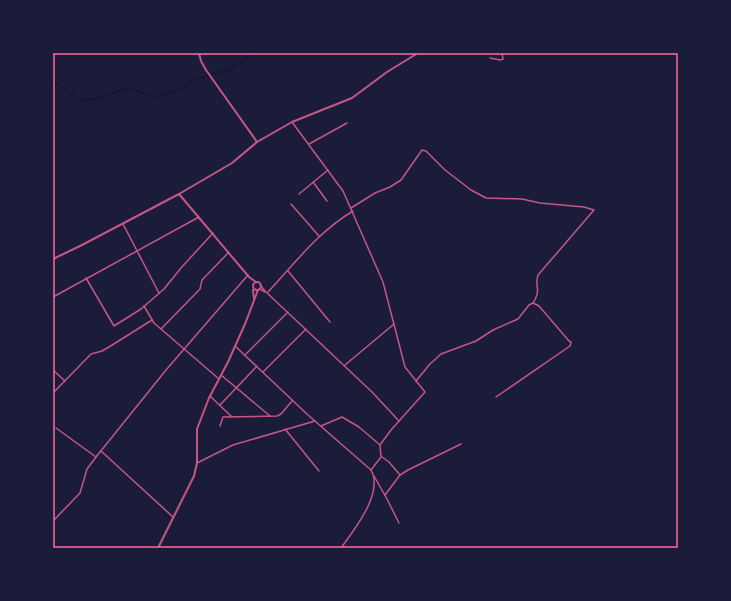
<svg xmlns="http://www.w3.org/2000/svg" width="731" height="601" viewBox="0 0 731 601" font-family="'Alegreya Sans',sans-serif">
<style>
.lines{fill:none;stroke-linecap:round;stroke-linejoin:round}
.stream{stroke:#12122b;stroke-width:1}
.minor{stroke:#c65784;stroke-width:1.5}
.tertiary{stroke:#c65784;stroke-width:2}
.neatline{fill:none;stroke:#ff6b9d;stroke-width:1.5}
</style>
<rect width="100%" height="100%" fill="#1b1b3a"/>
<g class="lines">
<path class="stream" d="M53,83H56L81,100L101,98L121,90L133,89L153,97L178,91L193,80L230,69L253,53"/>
<g class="minor">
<path d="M490,58L500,60L503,59L502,53"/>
<path d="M292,122L343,191L383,282L405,367L425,392L399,421"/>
<path d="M309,144L347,123"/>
<path d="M313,182L327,201"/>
<path d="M299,194L328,170"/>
<path d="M291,204L319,236"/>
<path d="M351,208L375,193L390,187L401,180L422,150L426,151L445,170L471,190L486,198L522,199L540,203L584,207L594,210L538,275C534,287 542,289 533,303L539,306L569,341L571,342L570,346L496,397"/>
<path d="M123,224L159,293"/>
<path d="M288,271L330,322"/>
<path d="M86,278L114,326L141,309L164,289L181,268L213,233"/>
<path d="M260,285L266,292L372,392L399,421L391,430L380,445L381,457L371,470"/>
<path d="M260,289L265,292"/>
<path d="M268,292C295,263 318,232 353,211"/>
<path d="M53,297L199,217"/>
<path d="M144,306L154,323L219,379"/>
<path d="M161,329L200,289L202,280L229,252"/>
<path d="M235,346L308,415L371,470C384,493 354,530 341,548"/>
<path d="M245,355L288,312"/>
<path d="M345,365L394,324"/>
<path d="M53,370L65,381"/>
<path d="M263,372L306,329"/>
<path d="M221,375L270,416"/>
<path d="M416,381L430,364L441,354L476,341L493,330L518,319L529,305L533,303"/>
<path d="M53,389L55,391L91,354L102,351L109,347L152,320"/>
<path d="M210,396L232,417"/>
<path d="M220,405L257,366"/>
<path d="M220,426L223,417L277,416L281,414L292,401"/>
<path d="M321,426L342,417L359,427L380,445"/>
<path d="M56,428L96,457"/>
<path d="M285,429L319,471"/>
<path d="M101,451L173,517"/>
<path d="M382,457L389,462L400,475"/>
<path d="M197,463L233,445L315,421"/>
<path d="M374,476L387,499L399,523"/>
<path d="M385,495L400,475L408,470L461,444"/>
<path d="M53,521L80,493L87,469L96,457L166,370L248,275"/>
</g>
<g class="tertiary">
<path d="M199,53L201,61L206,70L257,142"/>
<path d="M179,194L249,277L256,282"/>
<path d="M53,259L82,245L179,194L232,163L257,142L292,122L352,98L387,72L418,53"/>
<circle cx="257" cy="286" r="4"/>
<path d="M253,290L254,299"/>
<path d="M158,548L194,476L197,463V429L209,398L228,362L245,324L258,290"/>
</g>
</g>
<rect width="731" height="601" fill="none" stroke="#1b1b3a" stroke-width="108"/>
<rect x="54" y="54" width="623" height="493" class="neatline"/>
</svg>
